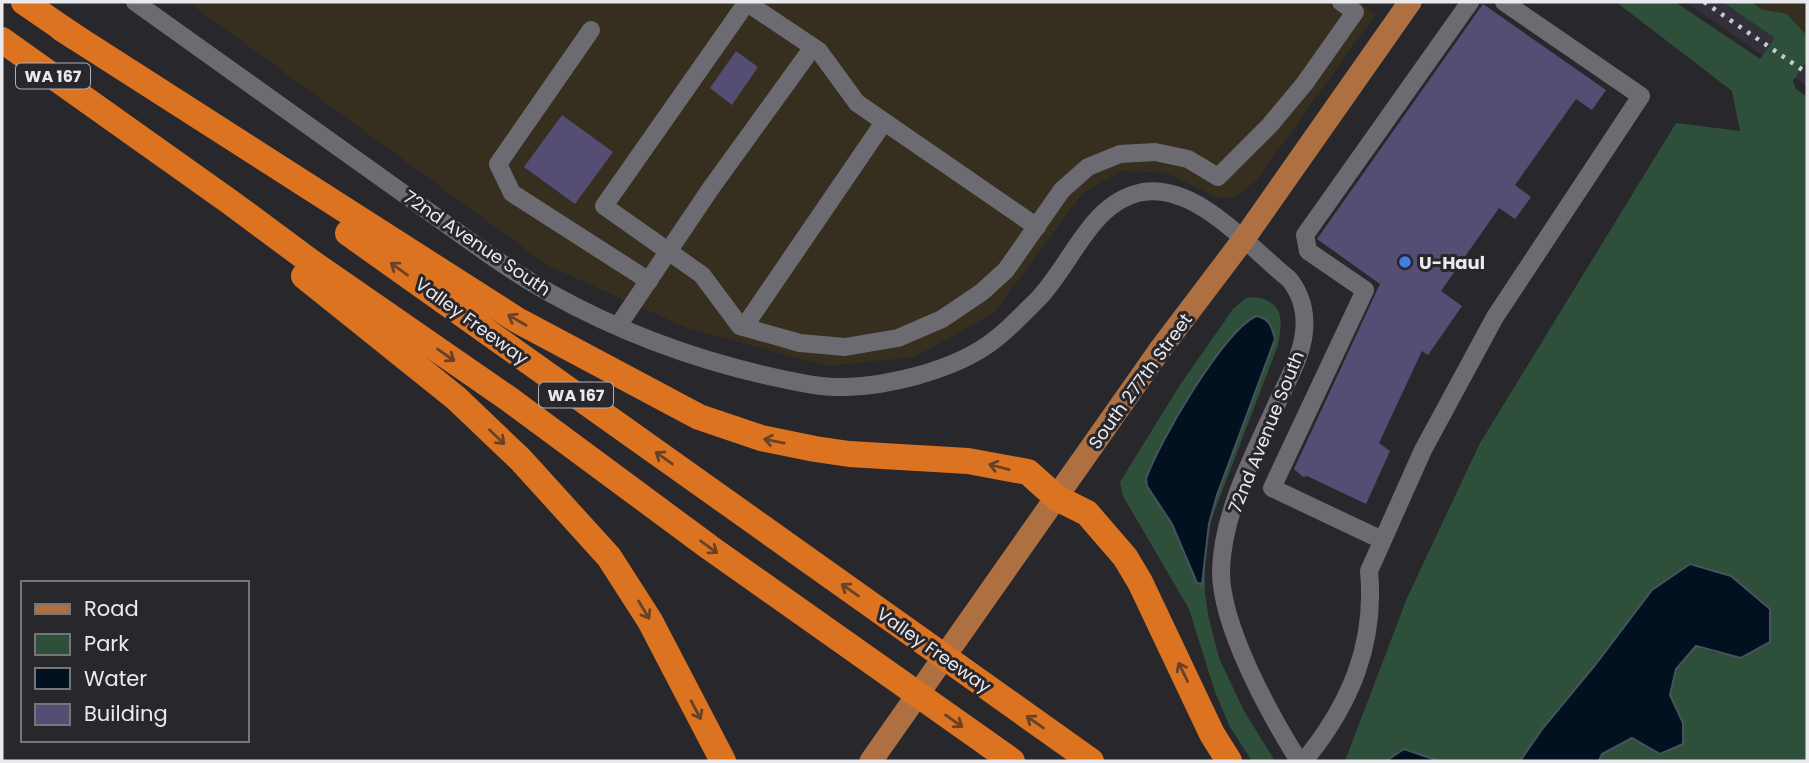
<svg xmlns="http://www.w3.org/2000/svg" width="1809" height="763" viewBox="0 0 1809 763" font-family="Poppins,sans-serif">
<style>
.built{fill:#32303b}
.industrial{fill:#362e1e}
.green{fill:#2e503a}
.water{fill:#01111f;stroke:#47525d;stroke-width:2}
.building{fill:#554d74}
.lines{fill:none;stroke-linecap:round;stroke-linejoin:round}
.minor{stroke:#6c6b71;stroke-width:18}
.major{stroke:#af7041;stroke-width:23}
.highway{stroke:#dc7321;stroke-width:26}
.rail{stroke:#cac9cd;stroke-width:4.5;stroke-dasharray:3.5 7;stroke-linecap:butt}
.oneway{stroke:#674228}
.shop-dot{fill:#3f7fe0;stroke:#28272c;stroke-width:2.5}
.labels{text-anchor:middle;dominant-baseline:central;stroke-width:6;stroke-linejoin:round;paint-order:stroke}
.shield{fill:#28272c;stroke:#b0afb3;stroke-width:2}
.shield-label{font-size:16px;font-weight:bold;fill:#eae9ed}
.street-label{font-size:18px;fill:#eae9ed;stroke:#28272c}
.poi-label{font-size:18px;font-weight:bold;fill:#eae9ed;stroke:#28272c;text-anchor:start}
</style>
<rect width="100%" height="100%" fill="#28272c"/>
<path class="built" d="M1686,2H1733L1807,56V86Z"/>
<g class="industrial">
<path d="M188,2H1358L1376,14L1256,181L1235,197L1218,198L1166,173L1122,171L1083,193L994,313L915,357L827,366L687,328L547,265Z"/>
<path d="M1733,2H1807V56Z"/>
</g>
<g class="green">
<path d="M1616,2H1675L1760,59L1775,38L1723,2H1751L1763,10L1787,14L1807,36V60L1793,81L1796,89L1807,97V761H1599L1602,754L1632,738L1660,754L1683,723L1670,695L1675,669L1696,646L1715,653L1770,609L1596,664L1543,728L1520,761H1439L1404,749L1386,761H1345L1407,598L1480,443L1676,123L1740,131L1732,91Z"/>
<path d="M1252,297C1284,300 1283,319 1278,345L1211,520L1205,556V592L1208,615L1219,658L1244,711L1275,761H1252L1230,727L1215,692L1189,609L1123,496L1120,482L1180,385L1233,309L1246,298Z"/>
</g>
<g class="water">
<path d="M1256,316C1270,318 1272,328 1275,339L1217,495L1209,524L1202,584L1197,583L1172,524L1147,486L1146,479C1159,442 1222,333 1256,316Z"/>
<path d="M1690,564L1731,576L1770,609V642L1741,658L1696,646L1676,669L1670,695L1683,723V744L1660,754L1632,738L1602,754L1599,761H1520L1543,728L1596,664L1652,590Z"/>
<path d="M1404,749L1439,761H1386Z"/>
</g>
<g class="building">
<path d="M1483,4L1606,90L1592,110L1576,99L1515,185L1531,197L1515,219L1499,208L1441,291L1462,306L1428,355L1422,351L1379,443L1390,451L1366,504L1307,476L1303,477L1294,469L1380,284L1317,239Z"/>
<path d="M736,51L758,67L732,105L710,88Z"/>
<path d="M562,115L613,152L575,204L524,167Z"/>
</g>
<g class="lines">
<g class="minor">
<path d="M135,2L491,256C510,269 530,282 550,293C618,331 696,360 773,377C796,382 822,388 846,387C888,386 947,371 983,348C1003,335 1021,316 1038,299C1072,264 1091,201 1143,192C1198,184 1250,248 1289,279C1303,296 1307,318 1303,339C1299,360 1288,380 1279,399C1255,453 1223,510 1221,570C1220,625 1270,715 1299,761"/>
<path d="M746,2L819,51L857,103L1037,227"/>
<path d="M747,2L604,206L702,275L740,326L800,343L845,347L898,338L942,319L982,292L1006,270L1062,190L1088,167L1120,154L1155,152L1188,159L1218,177L1270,125L1305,83L1355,12L1341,2"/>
<path d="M591,30L498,164L512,193L649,281"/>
<path d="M618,326L711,188L813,47"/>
<path d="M744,327L884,122"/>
<path d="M1382,540L1272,488L1365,290L1308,251L1305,235L1470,2"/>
<path d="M1304,761C1350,705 1376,644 1369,571L1423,450L1495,317L1641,96L1504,2"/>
</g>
<path class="major" d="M871,761L1159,351L1243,240L1410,2"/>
<g class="highway">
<path d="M24,2L75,37"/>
<path d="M61,28L517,320L699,417L761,438L815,449L849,454L968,461L1028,472L1057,498L1087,513L1125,557L1140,582L1212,734L1229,761"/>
<path d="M2,40L230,202L311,262L509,399L709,547L1012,761"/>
<path d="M348,233L1091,761"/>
<path d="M304,276L456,398L521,460L609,557L650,621L723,761"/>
</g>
<path class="rail" d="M1704,2L1807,73"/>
</g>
<defs><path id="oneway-shaft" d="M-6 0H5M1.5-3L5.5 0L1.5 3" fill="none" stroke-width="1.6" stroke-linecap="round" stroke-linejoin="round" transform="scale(1.75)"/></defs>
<g class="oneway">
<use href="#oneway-shaft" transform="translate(399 269) rotate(-144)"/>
<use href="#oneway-shaft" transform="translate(517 320) rotate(-150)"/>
<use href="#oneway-shaft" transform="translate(446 355) rotate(35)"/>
<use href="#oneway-shaft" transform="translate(497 437) rotate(44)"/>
<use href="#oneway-shaft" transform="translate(774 441) rotate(-169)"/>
<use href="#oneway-shaft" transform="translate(664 458) rotate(-144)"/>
<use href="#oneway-shaft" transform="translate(999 467) rotate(-165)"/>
<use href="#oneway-shaft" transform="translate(709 547) rotate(36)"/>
<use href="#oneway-shaft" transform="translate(850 590) rotate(-145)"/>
<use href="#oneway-shaft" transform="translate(644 610) rotate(59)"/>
<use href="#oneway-shaft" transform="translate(1183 672) rotate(-116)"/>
<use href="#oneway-shaft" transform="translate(696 710) rotate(62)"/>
<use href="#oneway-shaft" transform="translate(954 721) rotate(35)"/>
<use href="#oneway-shaft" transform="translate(1035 722) rotate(-145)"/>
</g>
<circle class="shop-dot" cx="1405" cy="262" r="7"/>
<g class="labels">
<g class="shield">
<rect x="16" y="63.5" width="74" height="25" rx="5"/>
<rect x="539" y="382.5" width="74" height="25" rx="5"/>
</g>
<g class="shield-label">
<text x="53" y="76">WA 167</text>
<text x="576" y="395">WA 167</text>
</g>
<g class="street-label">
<text transform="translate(477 243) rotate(34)">72nd Avenue South</text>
<text transform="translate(472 321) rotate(36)">Valley Freeway</text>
<text transform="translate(1140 381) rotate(-54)">South 277th Street</text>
<text transform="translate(1266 432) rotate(-68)">72nd Avenue South</text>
<text transform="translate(934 650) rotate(35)">Valley Freeway</text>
</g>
<g class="poi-label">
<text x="1419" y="262">U-Haul</text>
</g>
</g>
<rect width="1809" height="763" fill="none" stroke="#eae9ed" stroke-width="7"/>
<rect x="21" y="581" width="228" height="161" fill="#28272c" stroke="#767579" stroke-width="2"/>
<rect x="35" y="604" width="35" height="10" fill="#af7041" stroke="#767579" stroke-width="2"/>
<text x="84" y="616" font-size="21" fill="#eae9ed">Road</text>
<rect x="35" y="634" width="35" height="21" fill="#2e503a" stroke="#767579" stroke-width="2"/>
<text x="84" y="651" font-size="21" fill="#eae9ed">Park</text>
<rect x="35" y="668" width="35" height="21" fill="#01111f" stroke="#767579" stroke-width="2"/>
<text x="84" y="686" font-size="21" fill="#eae9ed">Water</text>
<rect x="35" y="704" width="35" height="21" fill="#554d74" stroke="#767579" stroke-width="2"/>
<text x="84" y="721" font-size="21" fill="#eae9ed">Building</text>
</svg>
